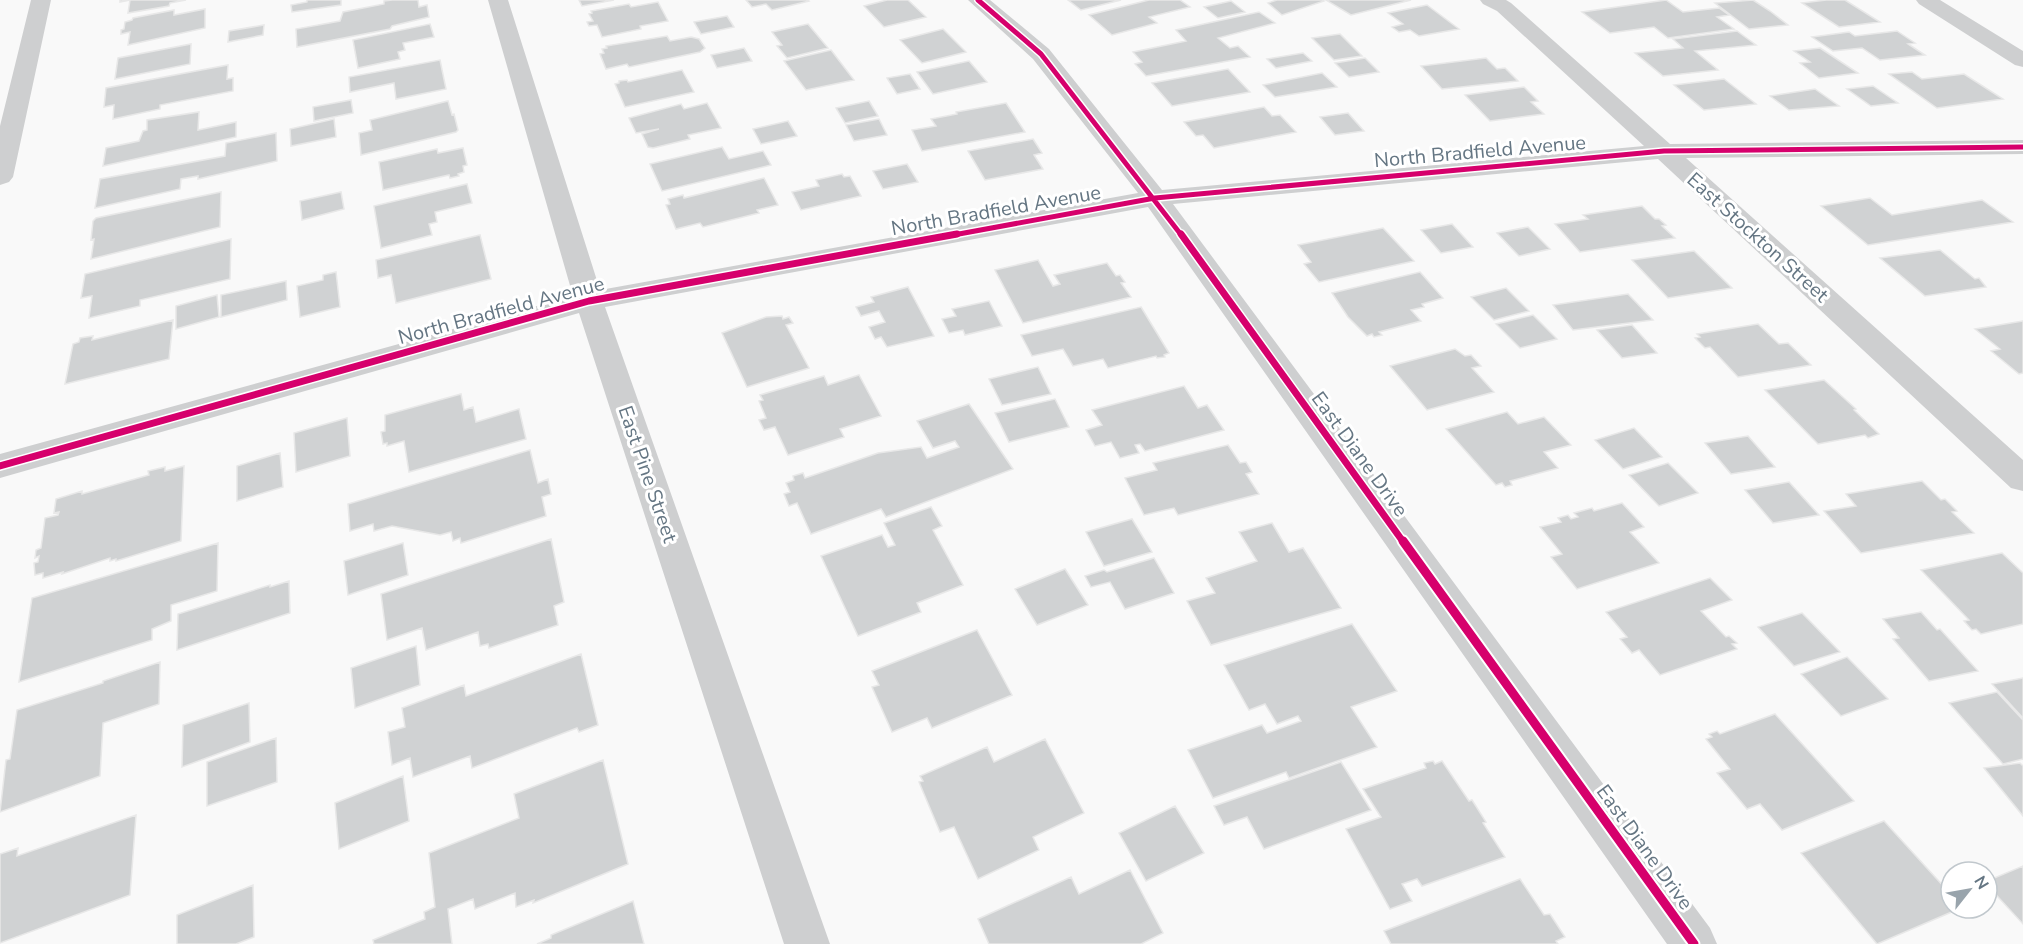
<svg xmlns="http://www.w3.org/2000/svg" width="2023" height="944" font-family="'Nunito Sans',sans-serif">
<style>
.building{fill:#d0d2d3;stroke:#e8e8e8;stroke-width:1.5}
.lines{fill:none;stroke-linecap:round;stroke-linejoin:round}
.minor{fill:#cecfd0;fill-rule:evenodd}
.cycleway-far2-casing{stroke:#fff;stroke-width:8}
.cycleway-far1-casing{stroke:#fff;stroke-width:10}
.cycleway-casing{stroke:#fff;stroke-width:13}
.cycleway-far2{stroke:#d6006c;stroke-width:5}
.cycleway-far1{stroke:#d6006c;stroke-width:7}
.cycleway{stroke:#d6006c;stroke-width:9}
.labels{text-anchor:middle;stroke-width:6;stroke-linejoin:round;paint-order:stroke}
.street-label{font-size:20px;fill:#657683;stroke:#fff}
</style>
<rect width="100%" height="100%" fill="#f9f9f9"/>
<path class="building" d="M120,0H186L170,3L169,6L128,13L130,0L120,2Z
M307,0H341V5L292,12L291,5L307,2Z
M392,0H418L419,7L427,5L429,17L392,26L390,29L297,47L296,29L340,21L343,12L384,4V1Z
M579,0H614L582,6Z
M746,0H808L809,1L772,10L766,4L752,7Z
M887,0H908L926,17L884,27L864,6Z
M1068,0H1121L1081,10Z
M1149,0H1180L1190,7L1149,17L1157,23L1112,35L1089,15Z
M1277,0H1323L1324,1L1282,15L1268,3Z
M1326,0H1411L1351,15Z
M1666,0L1683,12L1719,8L1729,15L1717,17L1734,29L1668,38L1654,27L1610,33L1582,12Z
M1753,0L1770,11L1788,25L1749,29L1715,3Z
M1826,0H1845L1880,22L1839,27L1802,3Z
M1231,1L1245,12L1218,18L1204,7Z
M658,2L668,21L640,26L641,29L602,37L597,25L589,26L587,22L593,21L589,14L592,13L591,11L629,4L631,7Z
M1427,5L1459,29L1419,36L1410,30L1399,32L1392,27L1403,24L1388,13Z
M205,9V28L128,45L130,32L121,34V30L124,29L125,22L132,20L133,18L174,10V15Z
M1259,12L1275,23L1218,38L1230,48L1238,46L1250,57L1146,76L1135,64L1142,62L1133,52L1186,41L1176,30Z
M727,16L734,27L701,34L694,22Z
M430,24L434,37L403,43L405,50L398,52L400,59L358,68L353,40Z
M808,24L828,48L787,58L777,46L782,45L772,32Z
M264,25L263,35L228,42L229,31Z
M943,29L966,52L922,63L900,40Z
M1737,31L1756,45L1695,51L1718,70L1663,76L1635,53L1683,48L1673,39Z
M1897,31L1915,43L1908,44L1925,55L1880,60L1862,48L1833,51L1812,37L1849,32L1855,36Z
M1340,34L1362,56L1334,60L1312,38Z
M667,36L670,41L691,37L699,39L705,48L700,52L629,67L627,64L606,69L600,54L604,53L602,49L607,48L606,46Z
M191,44L190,64L115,79L118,58Z
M744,48L752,61L717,68L711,55Z
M1820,48L1858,73L1819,78L1800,63L1810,62L1794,51Z
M831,50L854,80L806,90L784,61Z
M1303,53L1312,61L1276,68L1267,59Z
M1365,58L1379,72L1349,77L1335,63Z
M1486,58L1497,69L1505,68L1518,81L1442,89L1421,66Z
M440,60L446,89L396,99L394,83L350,92L349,77Z
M969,61L987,82L933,94L917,72Z
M228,65L227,79L233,78V91L160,105V109L113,119L114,105L104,107L106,88Z
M1228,69L1250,92L1172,106L1152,83Z
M682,70L694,92L625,107L615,84L619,83V81L627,80L628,82Z
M1912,72L1922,79L1964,74L2003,99L1937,108L1889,74Z
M1322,73L1337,87L1275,97L1263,85Z
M910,74L920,89L897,94L887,78Z
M1724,79L1756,104L1704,110L1674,85Z
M1873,86L1898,103L1871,106L1847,89Z
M1524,87L1538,101L1531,102L1544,114L1490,121L1465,95Z
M1815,89L1839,106L1789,110L1770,96Z
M351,100L353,113L314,121L313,107Z
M448,101L452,115L454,114L458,130L456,132L361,155L359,133L372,130L370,120Z
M869,101L878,116L845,123L836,108Z
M707,103L721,128L688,135L690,139L653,148L648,147L642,134L659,129L636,133L629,118L681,104L684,109Z
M1006,103L1025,132L922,151L912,130L936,126L931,119L957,114L956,112Z
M1264,107L1272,116L1280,115L1296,132L1214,148L1203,135L1196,136L1184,122Z
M199,112L198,130L236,122V137L103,166L106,148L139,141L143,131L147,130V120Z
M1348,113L1364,131L1335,135L1320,117Z
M334,119L336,137L291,146L290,129Z
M879,119L887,135L854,141L846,125Z
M788,121L797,136L761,144L753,129Z
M276,133L277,161L198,179V176L181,179L180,189L95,208L100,179L225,156L226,143Z
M1033,139L1042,153L1034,155L1043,169L985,180L968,151Z
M722,147L729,159L763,151L771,165L662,191L650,164Z
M463,148L467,165L463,166L464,172L458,174L459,176L450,178L449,175L383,190L379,162L437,149L438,153Z
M907,164L918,182L883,189L873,171Z
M842,174L844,177L850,176L861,196L801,210L792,192L819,186L816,180Z
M764,178L778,205L757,210L759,213L703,227L700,223L676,229L666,205L670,204L668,199L683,195L684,198Z
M467,184L472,203L435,212L437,222L429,224L432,235L381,248L374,206Z
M221,192L220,227L91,259L94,239L91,240L93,221L96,218Z
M341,192L344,209L302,220L300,201Z
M1870,198L1892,215L1982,200L2013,222L1868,245L1821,206Z
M1642,206L1655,219H1659L1666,225L1662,226L1675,238L1580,252L1555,224L1588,219L1583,215Z
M1452,224L1473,247L1441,253L1421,230Z
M1528,227L1550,249L1519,256L1497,233Z
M1383,228L1414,261L1319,282L1304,264L1311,262L1298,245Z
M480,235L491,279L396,303L391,275L378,278L376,260Z
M231,239L230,279L140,300V306L89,318L92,296L81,298L85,274Z
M1940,250L1975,279L1979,278L1986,287L1925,296L1880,258Z
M1694,251L1732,288L1668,298L1632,260Z
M1038,260L1053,286L1060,284L1054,275L1107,263L1116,276L1120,275L1125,282L1121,283L1131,297L1023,323L995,270Z
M336,272L340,307L300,317L297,286L323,280V275Z
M1420,272L1443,298L1422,304L1424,307L1411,310L1421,321L1379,332L1382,335L1374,337L1372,334L1367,336L1348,317L1332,293Z
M286,281L287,300L221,317V295Z
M908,287L934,336L887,347L881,337L875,339L869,327L885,322L879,311L861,316L856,307L874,302L871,297Z
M1506,288L1529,311L1494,320L1471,297Z
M1628,294L1653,320L1573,330L1553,305Z
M217,295L219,317L176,329V306Z
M989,301L1002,326L965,335L963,330L949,333L942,319L956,316L952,309Z
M1141,307L1169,353L1164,355L1165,357L1157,358L1156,356L1108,368L1103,359L1073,366L1063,349L1032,356L1021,335Z
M1533,315L1557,339L1520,348L1496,324Z
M782,316L783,319L789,317L793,323L786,325L809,368L747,387L722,333L766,317Z
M173,320L169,359L65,384L73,344L79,342L80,338L93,336L92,340Z
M2023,321V373L2019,374L1991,351L2000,349L1975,329Z
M1758,324L1779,344L1788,343L1811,365L1738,377L1710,347L1705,348L1695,338L1700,337L1697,334Z
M1632,325L1657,353L1622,358L1597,330Z
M1455,349L1465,356L1471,355L1481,366L1472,368L1494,392L1427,410L1390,366Z
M1038,367L1051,394L1002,405L989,379Z
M859,375L881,416L840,429L844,437L788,455L775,427L764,430L759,420L766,418L759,401L763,400L760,395L824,376L828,385Z
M1824,380L1856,409L1854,410L1879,434L1868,438L1865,435L1818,444L1765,390Z
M1184,386L1198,408L1207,405L1224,430L1145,451L1140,444L1135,445L1139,453L1120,458L1111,442L1095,446L1086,430L1102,425L1092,410Z
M461,394L464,410L473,407L476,422L519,409L526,439L409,472L404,441L387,446V443L383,444L381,432L385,431V415Z
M1055,399L1069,427L1009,442L995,413Z
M969,404L1013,469L886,517L881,509L811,534L797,503L789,506L784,494L790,492L786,483L794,480L793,476L803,473L805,478L878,453L921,447L927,458L959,447L955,441L933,448L917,421Z
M1507,412L1518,424L1544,417L1571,445L1544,452L1558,468L1510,481L1512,485L1505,487L1502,483L1496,485L1446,429Z
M347,418L350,456L296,472L294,433Z
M1634,428L1662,457L1623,469L1595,440Z
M1748,436L1775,467L1731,474L1705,443Z
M1228,445L1240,463L1246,462L1252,472L1246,474L1259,494L1178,515L1174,508L1144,515L1125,478L1157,470L1153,463Z
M530,450L538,483L548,479L551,494L542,497L546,516L461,543L460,538L453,541L451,532L440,535L392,526L374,531L373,524L350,531L348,504Z
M280,453L283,487L237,501V466Z
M1668,463L1698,493L1659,506L1629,475Z
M184,466L181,541L116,561V559L110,561V558L62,574L63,572L43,578V573L35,575L34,563L38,562L39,556L35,558L36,550L41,548L45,518L58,515L59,512L54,513L56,499L82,491V494L149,475L148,471L165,467V471Z
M1922,481L1941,500L1945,499L1957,511L1952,512L1974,533L1861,553L1824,511L1856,506L1846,494Z
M1789,482L1819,515L1773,523L1745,490Z
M1622,503L1644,527L1630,532L1659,563L1577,589L1551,557L1562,554L1540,527L1561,522L1558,518L1568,515L1571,519L1578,517L1574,513L1592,508L1594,511Z
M931,507L942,526L933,530L963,585L917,603L921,612L858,636L821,556L882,535L888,547L895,545L884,523Z
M1132,519L1152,552L1104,566L1086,532Z
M1272,523L1289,552L1303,548L1341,608L1211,645L1187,601L1215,593L1206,578L1257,561L1239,532Z
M551,539L564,602L554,606L558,625L489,648L488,644L480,646L478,632L426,650L422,628L387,640L381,594Z
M218,543L217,591L171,605V621L152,629V640L19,682L32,598Z
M403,543L408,575L348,595L344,561Z
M2002,553L2023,573V624L1981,634L1976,629L1972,630L1964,621L1969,620L1921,570Z
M1154,558L1174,593L1125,609L1110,582L1091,587L1085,576L1104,570L1107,572Z
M1065,569L1088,605L1037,625L1015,589Z
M1710,578L1732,600L1701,611L1726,637L1729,636L1737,643L1732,644L1737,649L1660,675L1639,650L1632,653L1620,639L1627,637L1606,612Z
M289,581L290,613L177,650L178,614L270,585V587Z
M1921,612L1937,630L1940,629L1978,671L1929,681L1893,639L1899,638L1883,619Z
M1802,613L1840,652L1794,666L1758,627Z
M1352,624L1397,691L1351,707L1377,747L1289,778L1286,772L1213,798L1188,750L1262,725L1267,733L1301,721L1298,716L1277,724L1265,704L1249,710L1224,665Z
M977,630L1012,695L932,728L927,718L892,732L872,687L879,685L872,671Z
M416,646L420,685L355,708L351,668Z
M581,654L598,725L579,732L577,728L472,768L470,756L413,777L410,758L392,765L388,732L405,727L402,708L464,685L466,696Z
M1847,657L1888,699L1841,716L1801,674Z
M160,662L159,704L103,723L100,776L0,812L6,760L10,759L17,710L103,683V681Z
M2023,678V718L1992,684Z
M1997,692L2023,720V759L2003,764L1949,703Z
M249,703L250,742L182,767L183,725Z
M1775,714L1854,801L1782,830L1760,804L1747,809L1717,773L1730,769L1706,739L1712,737L1709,734L1717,731L1720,734Z
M276,738L277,782L207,806V762Z
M1045,739L1084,813L1033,837L1039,850L978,879L954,827L940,832L919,782L923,781L920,776L987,747L994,762Z
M603,760L628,864L533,903L534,900L516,907L515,893L475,909L473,899L448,909L452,944H374L373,940L425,919L424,912L435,907L429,853L519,818L514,794Z
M1433,761L1435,764L1442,761L1469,801L1472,800L1486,822L1483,823L1505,857L1422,886L1417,879L1402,884L1412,901L1390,909L1346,829L1381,817L1363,789L1426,768L1424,763Z
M1341,762L1371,810L1264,849L1247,817L1224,825L1214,806Z
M2020,763L2023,766V816L1984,768Z
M403,776L409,821L339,849L335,803Z
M1175,806L1204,853L1146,881L1119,833Z
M136,815L130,895L0,943V854L18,848L17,856Z
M1884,821L1947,890L1951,888V908H1961L1877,944L1801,853Z
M2023,866V924L1987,885V881Z
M1130,870L1163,933L1141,944H989L978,919L1071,877L1079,894Z
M1520,879L1544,915L1550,914L1565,937L1556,941L1558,944H1391L1384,931Z
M253,885L254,937L236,944H177V915Z
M633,901L644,944H537L551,938V935Z"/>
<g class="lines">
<path class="minor" d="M31,0H51L13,177L9,182L0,185V126Z
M488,0H508L600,290L1138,193L1033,59L968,0H990L1049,49L1162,190L1644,146L1497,11L1483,4L1480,0H1506L1511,3L1670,144L2023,140V154L1686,158L2023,460V491L2011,488L1658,159L1173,204L1710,928L1717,944H1667L1148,207L605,307L830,944H784L579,313L0,478V454L573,296Z
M1916,0H1940L2023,51V67L2015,65L1919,4Z"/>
<g class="cycleway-far2-casing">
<path id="cycleway-far2" d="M978,0L1041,54L1182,236
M948,236L1155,198L1664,151L2023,147"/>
</g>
<g class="cycleway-far1-casing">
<path id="cycleway-far1" d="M1181,234L1404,543
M0,466L589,301L957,234"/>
</g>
<g class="cycleway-casing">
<path id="cycleway" d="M1403,541L1694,944"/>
</g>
<use href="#cycleway-far2" class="cycleway-far2"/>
<use href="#cycleway-far1" class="cycleway-far1"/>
<use href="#cycleway" class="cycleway"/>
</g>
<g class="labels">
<g class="street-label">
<text transform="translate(1480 151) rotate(-5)" y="7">North Bradfield Avenue</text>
<text transform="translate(996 210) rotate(-10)" y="7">North Bradfield Avenue</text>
<text transform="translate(1758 237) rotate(42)" y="7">East Stockton Street</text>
<text transform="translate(501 310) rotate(-15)" y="7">North Bradfield Avenue</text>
<text transform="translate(1360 454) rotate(54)" y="7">East Diane Drive</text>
<text transform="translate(648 474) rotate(71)" y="7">East Pine Street</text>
<text transform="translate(1645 847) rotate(54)" y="7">East Diane Drive</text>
</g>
</g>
<g transform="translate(1969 890) rotate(59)"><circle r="28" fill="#ffffff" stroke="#c1c8cd" stroke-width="1.5"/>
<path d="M0-4.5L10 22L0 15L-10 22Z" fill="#99a4ac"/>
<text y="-9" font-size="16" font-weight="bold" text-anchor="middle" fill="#657683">N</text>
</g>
</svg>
